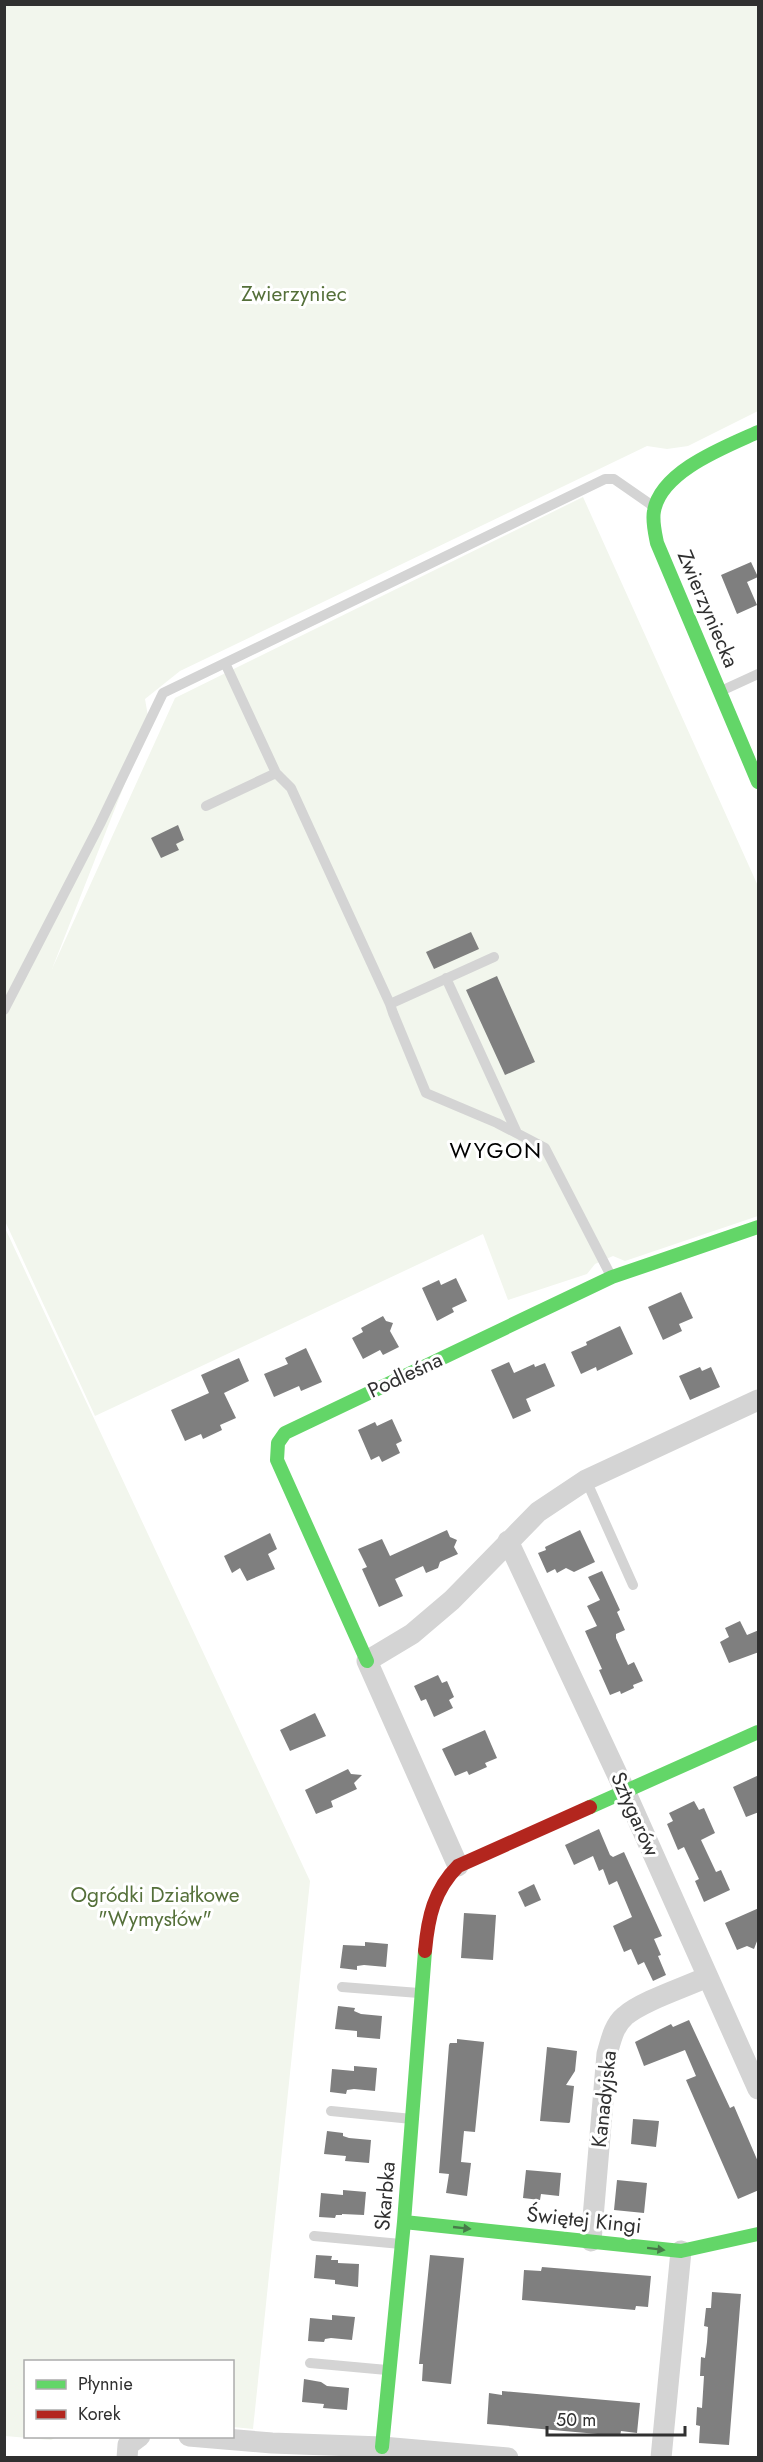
<svg xmlns="http://www.w3.org/2000/svg" width="763" height="2462" font-family="Jost,sans-serif">
<style>
.green{fill:#f2f6ed}
.building{fill:#7f7f7f}
.lines{fill:none;stroke-linecap:round;stroke-linejoin:round}
.lane{stroke:#d4d4d4;stroke-width:10}
.street{stroke:#d4d4d4;stroke-width:21}
.fast{stroke:#63d668;stroke-width:14}
.jam{stroke:#b3261e;stroke-width:14}
.oneway{fill:#477b49}
.labels{text-anchor:middle;stroke-width:6;stroke-linejoin:round;paint-order:stroke}
.park-label{font-size:21px;fill:#55703a;stroke:#fff}
.street-label{font-size:21px;fill:#303030;stroke:#fff}
.neighbourhood-label{font-size:22px;letter-spacing:1.5px;fill:#000;stroke:#fff}
</style>
<rect width="100%" height="100%" fill="#fff"/>
<path class="green" d="M4,5H758V411L688,446L667,449L647,446L180,671L145,699L149,722L52,969L175,698L583,497L758,886V1216L625,1261L613,1256L595,1264L587,1274L508,1300L483,1234L95,1416L5,1221Z
M5,1228L310,1881L253,2429L233,2427L232,2362H26V2436L57,2437L51,2440L5,2436Z"/>
<path class="building" d="M751,562L758,577L747,582L757,605L737,614L721,575Z
M178,825L184,840L176,844L179,850L161,858L151,838Z
M471,932L479,949L434,969L426,952Z
M497,976L535,1062L505,1075L466,990Z
M456,1278L467,1301L452,1308L454,1312L437,1321L422,1288L439,1280L441,1285Z
M681,1292L693,1318L679,1324L682,1331L663,1340L648,1307Z
M383,1316L386,1321L393,1323L390,1331L399,1347L383,1355L380,1350L363,1359L352,1338L363,1332L361,1328Z
M620,1326L633,1354L597,1371L596,1367L581,1374L571,1352L587,1345L586,1342Z
M306,1348L322,1382L301,1391L299,1386L274,1397L264,1374L288,1364L285,1358Z
M239,1358L249,1381L224,1393L236,1418L220,1425L222,1430L203,1439L201,1434L185,1441L171,1410L209,1393L201,1375Z
M509,1362L514,1373L534,1364L535,1367L545,1363L555,1386L526,1399L531,1411L513,1419L491,1370Z
M700,1367L702,1371L711,1367L720,1387L690,1400L679,1376Z
M392,1419L402,1441L396,1444L400,1453L382,1462L379,1456L371,1460L358,1430L375,1422L377,1426Z
M447,1530L450,1537L457,1540L454,1547L458,1554L440,1562L438,1568L426,1573L423,1566L395,1579L403,1596L379,1607L362,1569L367,1567L358,1549L382,1539L390,1556Z
M580,1530L595,1562L574,1572L566,1568L557,1573L555,1569L547,1573L538,1553L546,1550L545,1547Z
M270,1533L277,1549L268,1554L275,1569L247,1581L240,1568L232,1573L224,1556Z
M602,1571L620,1610L617,1612L625,1630L616,1634V1638L628,1665L634,1662L643,1681L633,1685L634,1688L621,1694L620,1691L610,1695L599,1670L602,1669L585,1631L597,1626L587,1606L600,1600L588,1577Z
M740,1621L747,1635L759,1630V1652L729,1663L720,1642L729,1637L725,1628Z
M438,1675L442,1683L447,1681L454,1697L449,1700L453,1708L434,1717L426,1699L421,1701L414,1686Z
M315,1713L326,1736L290,1751L280,1730Z
M485,1730L497,1758L485,1763L487,1767L469,1775L467,1771L455,1776L442,1749Z
M348,1769L351,1774L362,1775L354,1783L357,1789L331,1801L333,1807L316,1814L305,1790Z
M759,1775V1812L746,1817L733,1787Z
M694,1801L699,1810L704,1808L715,1833L701,1840L716,1872L721,1870L730,1890L704,1902L695,1881L699,1879L684,1847L678,1850L667,1824L673,1821L669,1813Z
M599,1829L610,1855L613,1857L624,1852L662,1936L654,1939L661,1955L658,1956L666,1975L653,1981L644,1962L638,1965L631,1949L624,1952L613,1926L632,1917L617,1881L609,1885L603,1869L599,1871L593,1856L574,1865L565,1845Z
M534,1884L541,1900L525,1907L518,1892Z
M759,1908V1936L754,1949L747,1946L737,1950L725,1923Z
M464,1913L496,1915L493,1960L461,1958Z
M365,1942L388,1944L386,1967L364,1965L357,1966V1970L340,1968L343,1945L365,1946Z
M338,2006L355,2008L354,2011L361,2014L382,2016L380,2039L357,2037V2031L335,2029Z
M689,2020L730,2108L734,2106L759,2164V2190L738,2199L686,2080L696,2076L685,2050L644,2066L635,2042L671,2024L673,2027Z
M457,2039L484,2042L475,2132L464,2131L461,2162L471,2163L467,2196L446,2193L449,2174L439,2173L449,2045L450,2043H457Z
M547,2047L577,2051L575,2071L566,2085L574,2086L570,2122L569,2123L540,2121Z
M354,2066L377,2068L375,2091L354,2089L347,2090L346,2094L330,2092L332,2069L354,2071Z
M633,2119L659,2121L656,2147L631,2144Z
M327,2131L343,2133V2136L349,2138L371,2140L369,2163L345,2161L346,2156L324,2154Z
M526,2170L561,2173L559,2196L541,2194L540,2200L523,2198Z
M617,2180L647,2183L644,2213L614,2210Z
M343,2190L366,2192L364,2215L342,2214V2215H336L335,2218L319,2217L321,2193L343,2195Z
M316,2255L332,2256L331,2260H338V2263L359,2264L358,2287L335,2284V2280L314,2278Z
M430,2255L464,2258L451,2384L422,2381L423,2364H419Z
M542,2267L651,2276L648,2307L636,2306L635,2310L522,2300L524,2270L541,2271Z
M712,2292L741,2294L729,2445L699,2443L700,2426L696,2425L697,2407L702,2408L704,2376H700L701,2357L705,2358L707,2342L708,2327L704,2326L706,2308H711Z
M332,2315L355,2317L352,2340L331,2338L325,2339L324,2342L308,2341L310,2318L332,2320Z
M304,2379L321,2382L327,2386L349,2388L347,2410L323,2408L324,2404L302,2402Z
M502,2391L640,2403L637,2433L621,2431L620,2436L487,2424L489,2393L502,2395Z"/>
<g class="lines">
<path class="lane" d="M225,663L276,773
M721,691L758,674
M206,806L276,773L291,788L390,1004
M494,957L390,1004L393,1013L426,1093L497,1123L545,1148L610,1274
M446,978L517,1133
M4,1010L100,824L163,693L605,479H614L653,506
M586,1480L633,1585
M342,1987L419,1993
M331,2111L412,2119
M314,2236L401,2244
M310,2363L387,2370"/>
<path class="street" d="M508,1541L625,1791L758,2089
M458,1866L367,1661L412,1634L452,1600L538,1512L586,1480L758,1400
M591,2241L607,2054C611,2040 614,2025 625,2016C642,2001 686,1987 707,1977
M189,2436L272,2443L382,2447L508,2458
M127,2458L128,2445L140,2436
M661,2458L681,2251"/>
<path class="fast" d="M758,432C725,447 661,471 654,511C652,521 655,533 657,543L758,782
M367,1661L277,1460L278,1443L285,1433L612,1277L758,1227
M590,1807L758,1732
M404,2222L681,2251L758,2234
M382,2447L404,2222L425,1951"/>
<path class="jam" d="M425,1951C428,1917 434,1890 458,1866L590,1807"/>
</g>
<defs><path id="oneway-solid" d="M-6-.8H1V-3.2L6.5 0L1 3.2V.8H-6Z" transform="scale(1.5)"/></defs>
<g class="oneway">
<use href="#oneway-solid" transform="translate(462 2228) rotate(6)"/>
<use href="#oneway-solid" transform="translate(656 2249) rotate(7)"/>
</g>
<g class="labels">
<g class="park-label">
<text x="294" y="301">Zwierzyniec</text>
<text x="155" y="1902">Ogródki Działkowe<tspan x="155" dy="24">"Wymysłów"</tspan></text>
</g>
<g class="street-label">
<text transform="translate(708 609) rotate(67)" y="7">Zwierzyniecka</text>
<text transform="translate(405 1375) rotate(-25)" y="7">Podleśna</text>
<text transform="translate(635 1814) rotate(66)" y="7">Sztygarów</text>
<text transform="translate(604 2099) rotate(-84)" y="7">Kanadyjska</text>
<text transform="translate(385 2196) rotate(-85)" y="7">Skarbka</text>
<text transform="translate(584 2220) rotate(6)" y="7">Świętej Kingi</text>
</g>
<g class="neighbourhood-label">
<text x="496" y="1158">WYGON</text>
</g>
</g>
<rect width="763" height="2462" fill="none" stroke="#303030" stroke-width="12"/>
<rect x="24" y="2360" width="210" height="78" fill="#ffffff" stroke="#acacac" stroke-width="1.5"/>
<rect x="36" y="2380" width="30" height="9" fill="#63d668" stroke="#acacac" stroke-width="1.5"/>
<text x="78" y="2390" font-size="18" fill="#303030">Płynnie</text>
<rect x="36" y="2410" width="30" height="9" fill="#b3261e" stroke="#acacac" stroke-width="1.5"/>
<text x="78" y="2420" font-size="18" fill="#303030">Korek</text>
<path d="M547 2426v9h138v-9" fill="none" stroke="#303030" stroke-width="3"/>
<text x="556" y="2426" font-size="18" fill="#303030" stroke="#ffffff" stroke-width="4.5" paint-order="stroke">50 m</text>
</svg>
